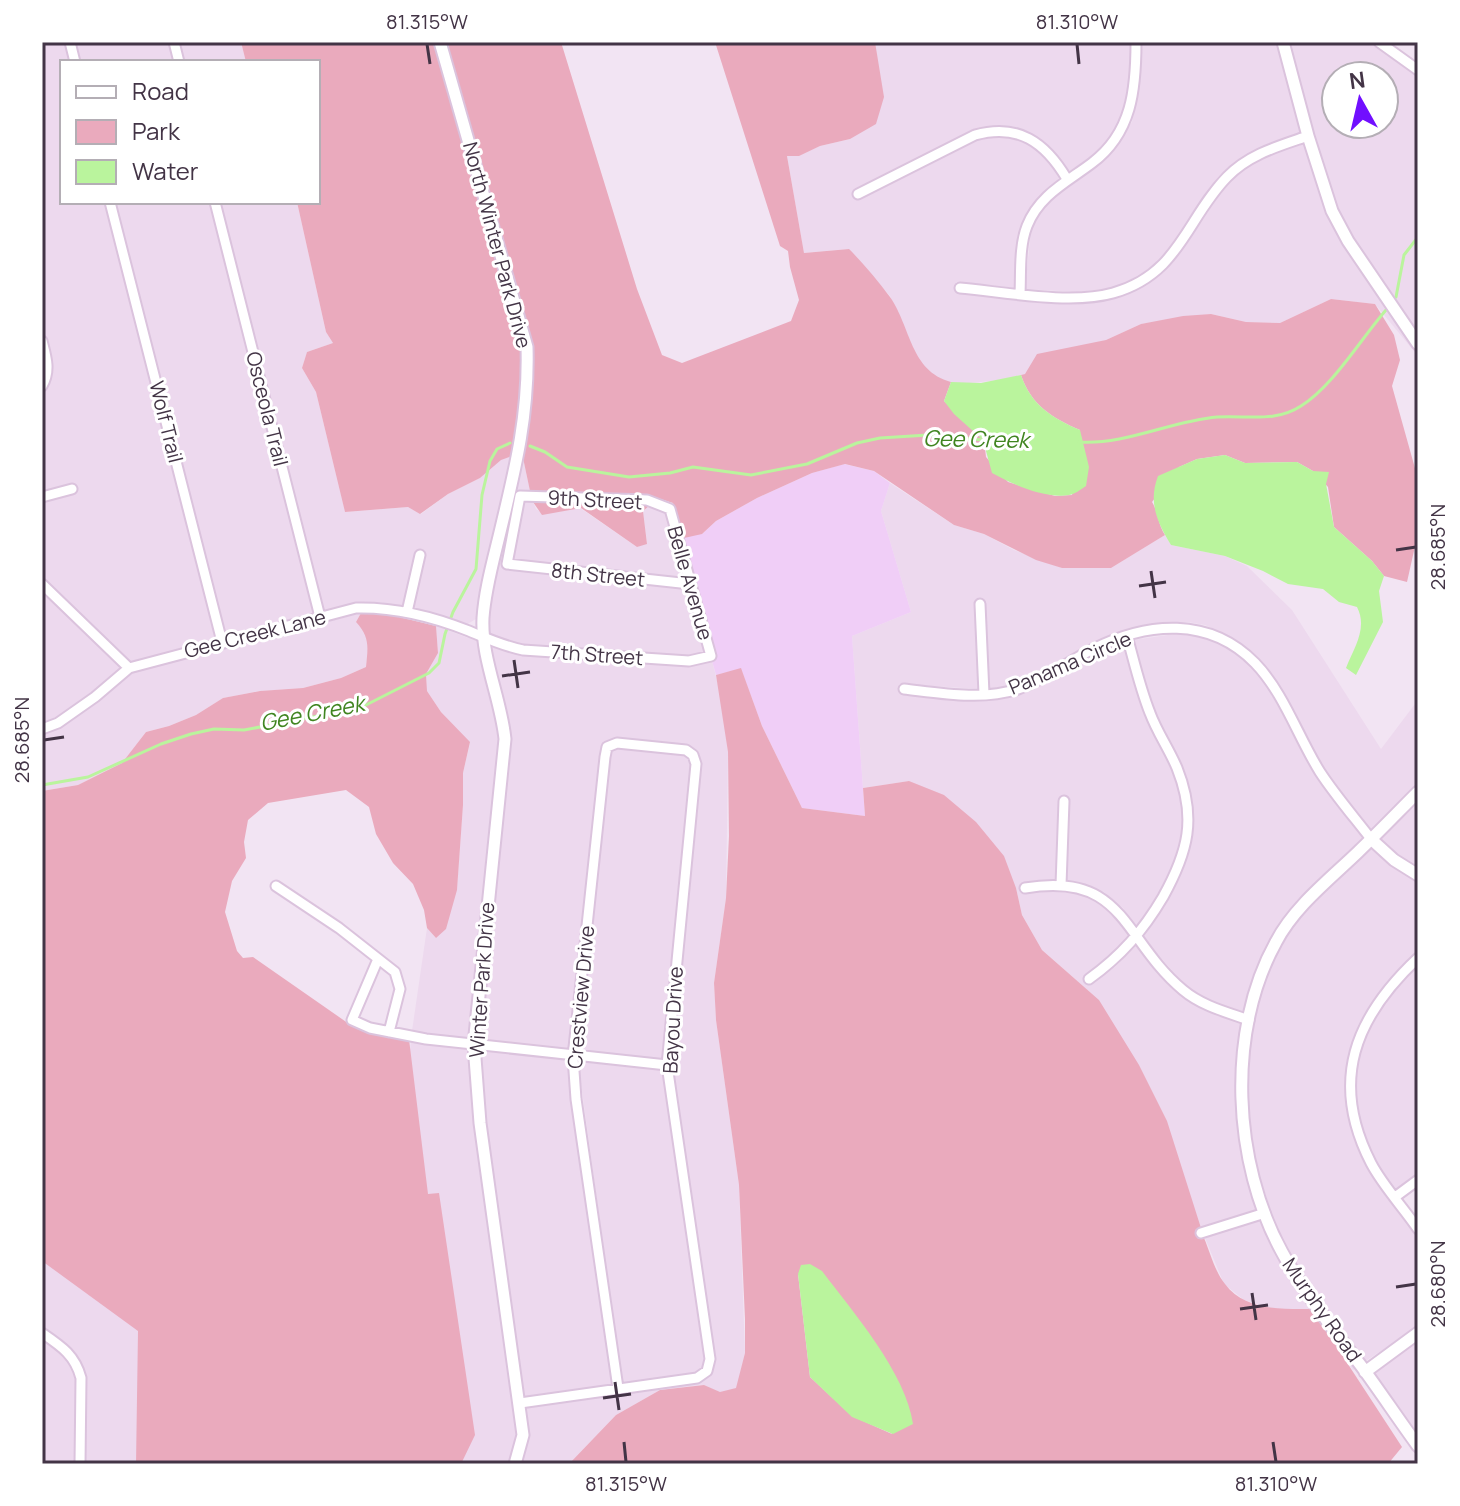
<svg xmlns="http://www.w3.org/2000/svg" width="1460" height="1506" font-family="Manrope,sans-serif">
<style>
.residential{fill:#edd9ee;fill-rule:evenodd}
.commercial{fill:#f0cef7}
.green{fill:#eaaabd;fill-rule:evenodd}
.water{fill:#baf49d}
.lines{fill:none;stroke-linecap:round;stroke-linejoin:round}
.stream{stroke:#baf49d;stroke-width:3}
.minor-casing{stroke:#dbc3dd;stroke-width:13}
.tertiary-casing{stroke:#dbc3dd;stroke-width:15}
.minor{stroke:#fff;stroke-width:9}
.tertiary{stroke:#fff;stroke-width:11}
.ticks{fill:none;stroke:#433446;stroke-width:3}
.labels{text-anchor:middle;stroke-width:6;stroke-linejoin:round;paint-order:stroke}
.street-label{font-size:20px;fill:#433446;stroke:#fff}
.water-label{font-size:22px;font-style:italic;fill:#418521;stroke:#fff}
.neatline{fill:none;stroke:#433446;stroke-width:3}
.ticks-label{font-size:20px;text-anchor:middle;fill:#433446}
</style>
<rect width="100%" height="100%" fill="#f2e4f3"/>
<path class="residential" d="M42,42H65L70,62H62V202H106L216,638L130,663L42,578V503L77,492L75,483L42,492V394L51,380L52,364L42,322Z
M74,42H170L175,62H79Z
M179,42H241L246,62H184Z
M875,42H1131L1132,75L1124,116L1102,148L1069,172L1051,149L1025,130L1008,125L990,126L973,130L853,191L857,200L977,140L991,136L1008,135L1021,140L1045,156L1061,177L1037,200L1023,224L1016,288L956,282L955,292L1076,303L1115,298L1130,291L1161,273L1186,244L1228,182L1241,170L1270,154L1306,143L1344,243L1418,353V356L1375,304L1331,299L1280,323L1246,322L1211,314L1141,324L1106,340L1074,349L1025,374L1001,380L959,384L935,378L917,358L890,296L848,249L804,253L787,156H798L820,146L850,139L877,65Z
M1140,42H1278L1303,133L1267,144L1235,162L1221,175L1179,238L1155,265L1127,282L1112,288L1076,292L1025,289L1031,229L1043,207L1070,183L1108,156L1132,122L1141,77Z
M1288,42H1366L1374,45L1418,76V336L1352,238L1337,209L1313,135ZM1336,76H1384V124H1336Z
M115,202H210L314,613L225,636Z
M220,202H297L326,332L333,343L307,352L302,368L316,392L345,512L408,507L421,514L448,494L480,478L501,459L512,456L479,617L466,625L412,608L426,553L418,549L403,606L378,602L356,603L323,611Z
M522,453L530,491L515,492L502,568L687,589L705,653L688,656L524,645L488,635L492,588Z
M890,483L954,525L984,534L1014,550L1062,568H1111L1165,535L1171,545L1225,556L1247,566L1292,610L1381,749L1418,700V785L1372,832L1323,768L1271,674L1245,647L1229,636L1205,625L1188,622L1130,630L1092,644L1043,673L1014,685L989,689L984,600L975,599L980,689L899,684V693L936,697L981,700L1016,696L1047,682L1095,653L1125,642L1146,715L1172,769L1180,792L1184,831L1180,851L1168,877L1137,929L1123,908L1104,892L1066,881L1069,797L1060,796L1057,880L1021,884L1022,893L1061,890L1083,894L1099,900L1116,915L1131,937L1110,958L1084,977L1088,985L1115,967L1137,945L1181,995L1210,1012L1244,1024L1237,1075L1236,1103L1259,1209L1201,1228L1182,1173L1099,1000L1042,950L1022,915L1016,888L909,781L863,788L852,636L911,612L881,511Z
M523,501L533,502L536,509L544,514L580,508L637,547L647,543L643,511L649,506L666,513L684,578L512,559Z
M42,591L122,668L93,693L56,718L42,724Z
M361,613L356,622L366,632L368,649L366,667L341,678L303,688L260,691L223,698L196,715L169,726L146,732L122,763L78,785L42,791V734L61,727L98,702L132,673Z
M436,626L479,642L496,707L500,738L470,1039L412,1031L427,928L436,938L457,889L463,805V773L470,743L441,712L427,691L426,674L438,653Z
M1189,632L1203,635L1225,645L1252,667L1264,681L1316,774L1365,838L1289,915L1246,1014L1213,1003L1186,986L1143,938L1176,883L1188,855L1193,833V815L1180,765L1154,711L1133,640Z
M490,647L523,655L688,666L712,661L721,696L728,752L726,898L714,983L716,1020L739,1185L745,1353L737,1388L720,1393L704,1385L660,1390L616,1415L569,1464H521L527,1434L525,1408L697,1383L710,1377L713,1372L672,1065L700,765L699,753L696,749L686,745L617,738L602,744L569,1051L479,1040L508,723Z
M617,748L685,755L689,758L691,765L663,1060L578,1052L609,758L611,751Z
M1418,799V870L1379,839Z
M1372,846L1392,864L1418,881V951L1382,989L1358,1025L1349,1052L1345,1098L1351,1125L1368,1168L1418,1236V1327L1364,1362L1308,1286L1279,1236L1257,1168L1245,1103L1249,1049L1254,1021L1265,978L1280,943L1327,888Z
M1418,965V1174L1395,1190L1376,1163L1359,1122L1354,1098L1355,1070L1367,1029L1388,997Z
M411,1041L470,1049L475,1123L518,1435L510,1464H440L409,1057Z
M479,1050L569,1061L613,1384L523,1397L484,1122Z
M578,1062L663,1070L705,1358L703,1367L695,1373L622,1383Z
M1263,1219L1356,1368L1353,1370L1312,1309H1273L1244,1300L1224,1284L1205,1238Z
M42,1241L138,1322L142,1353L136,1464H84L85,1376L76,1353L42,1328Z
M42,1339L69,1360L74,1368L76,1378L75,1464H42Z
M1418,1339V1439L1372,1373Z"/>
<path class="commercial" d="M844,464L874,471L890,483L881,511L911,612L852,636L865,816L802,808L762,726L741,669L716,675L712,661L716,659L680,527L702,534L716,521L757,498L812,473Z"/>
<path class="green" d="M241,42H435L522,348L524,388L512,456L501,460L480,478L448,494L420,514L408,507L345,512L316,392L302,368L307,352L333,343L326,332L297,202H318V62H246Z
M445,42H561L637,289L662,355L682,363L791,321L799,300L790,267L788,251L780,246L715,42H875L884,97L876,124L850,139L820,146L799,156H787L804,253L849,249C862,262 879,282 890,297C911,327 910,371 951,382L944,401L984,440L986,457L1008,482L1055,496L1072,495L1080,430C1052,418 1031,405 1021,375L1025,374L1037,354L1106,340L1141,324L1183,316L1211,314L1246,322L1280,323L1331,299L1375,304L1394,335L1400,360L1392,386L1418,479V533L1407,582L1384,576L1372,561L1334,527L1328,487L1313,471L1297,462L1245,463L1225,455L1197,459L1179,467L1152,502C1159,514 1157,522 1165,535L1111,568H1062L1036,560L984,534L954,525L874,471L845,464L812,473L757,498L716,521L702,534L684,538L673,503L648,495L530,491L522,453L533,389L531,346Z
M533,502L646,505L649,506L643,511L647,544L637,547L581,508L542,515Z
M378,612L436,626L438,653L426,674L427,691L441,712L470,742L463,773V805L457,890L446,929L436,938L427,928L424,910L413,884L393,863L376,834L369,807L346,790L268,803L248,820L244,842L246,858L232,881L225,912L237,951L243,958L253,957L352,1026L408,1031L428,1194L439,1193L475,1435L461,1464H136L138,1331L42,1261V791L78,785L122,763L146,732L169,726L196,715L223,698L260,691L303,688L341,678L366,667C368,647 370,637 356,622L361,613Z
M741,668L762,726L802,808L865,816L863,788L909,781L944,795L976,822L1004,856L1016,888L1022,915L1042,950L1099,1000L1139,1065L1167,1121L1201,1228L1195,1230L1198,1239L1204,1238C1210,1252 1215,1272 1225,1284C1245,1311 1282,1309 1312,1309L1402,1447L1388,1464H569L616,1415L660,1390L704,1385L720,1392L736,1388L745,1353V1319L739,1185L716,1020L714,983L726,898L729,836L728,752L716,675ZM798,1274L892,1434L852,1416L810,1377Z"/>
<path class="water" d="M1021,375C1031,405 1052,418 1080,430L1089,467L1086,486C1080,490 1075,494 1069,495C1045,499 1012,484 992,473L983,440L954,414L944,401L951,382L981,383Z
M1225,455L1245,463L1297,462L1313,471L1329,472L1326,484L1334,527L1372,561L1384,576L1379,591L1383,622L1356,675L1346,668C1354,648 1368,628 1357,607L1339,602L1323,589L1288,584L1263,571L1225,556L1171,545C1157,522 1148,502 1158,476L1197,459Z
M810,1264L822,1271C853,1312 906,1373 913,1424L893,1434L852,1417L810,1377L798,1274L801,1265Z"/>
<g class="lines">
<path class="stream" d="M1396,297L1404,255L1418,237
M1079,442C1126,445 1171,421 1217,417C1247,415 1275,423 1301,406C1333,386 1360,340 1386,310
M530,446L545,452L567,467L629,477L670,473L693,467L751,475L807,464L857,443L880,438L928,435L983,440
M42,785L88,777L161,744L191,734L214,729L244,730L360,708L429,673L439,663L445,634L453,612L476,569L482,495L490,461L497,449L510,443"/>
<g class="minor-casing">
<path id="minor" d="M70,42L75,62
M174,42L179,62
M1379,42L1418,70
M858,194L975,135C1018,123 1045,142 1067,179
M110,202L222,642
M215,202L320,617
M960,288C1004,292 1071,305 1113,293C1180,274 1186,219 1227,177C1249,154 1279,146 1308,136
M1020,294C1021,273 1019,246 1027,226C1039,195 1067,182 1092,163C1132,133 1136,89 1136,42
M42,341C46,356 51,371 42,386
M42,497L72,489
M42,584L129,668
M980,604L984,694
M407,612L420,555
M904,689C939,693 983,701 1018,689C1045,680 1067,662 1093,649C1147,622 1209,616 1255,663C1284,693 1298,737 1320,772C1335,795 1354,817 1371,839
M42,729L58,723L95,697L129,668L356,608C395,607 434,617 469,631C488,639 503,646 523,650L689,661L711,656L670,509L647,500L520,496L507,564L690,584
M1061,885L1064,801
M276,886L339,928L395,972L400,989L389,1032
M1025,888C1125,871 1122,939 1183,990C1202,1006 1226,1012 1249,1020
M1418,958C1355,1017 1329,1081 1371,1163C1383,1186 1403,1207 1418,1229
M378,959L352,1020L370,1028L426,1039L667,1065
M1089,979C1121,956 1143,931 1163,897C1188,852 1197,818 1177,768C1169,749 1157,732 1150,713C1140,688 1134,661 1127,636
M1395,1197L1418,1180
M1201,1233L1265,1213
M42,1333C61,1346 75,1355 81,1378L80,1464
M520,1403L697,1378L707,1371L710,1359L667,1065L696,764L693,755L686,750L617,743L607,747L605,757L573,1057L576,1099L618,1388"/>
</g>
<g class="tertiary-casing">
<path id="tertiary" d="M440,42L527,347C529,412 516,466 501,528C494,558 485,588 483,618C481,658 501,699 505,739L474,1045L480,1123L523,1435L515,1464
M1283,42L1308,136L1332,211L1348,241L1418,344
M1418,792C1398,812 1378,833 1358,852C1330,879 1294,907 1276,942C1226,1032 1233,1163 1282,1252C1304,1293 1334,1330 1362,1367C1381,1393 1399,1420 1418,1446
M1371,839L1394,860L1418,875
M1365,1372L1418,1333"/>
</g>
<use href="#minor" class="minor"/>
<use href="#tertiary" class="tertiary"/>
</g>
<path class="ticks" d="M427,44L430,64M1077,44L1079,64M1396,550L1416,547M1151,571L1155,598M1139,586L1166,582M514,660L518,688M502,676L530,672M44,740L64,737M1396,1287L1416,1284M1252,1293L1256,1320M1240,1309L1268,1305M615,1382L619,1410M603,1398L631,1394M624,1442L626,1462M1273,1442L1276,1462"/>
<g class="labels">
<g class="street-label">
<text transform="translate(497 245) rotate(75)" y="7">North Winter Park Drive</text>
<text transform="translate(267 409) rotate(76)" y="7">Osceola Trail</text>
<text transform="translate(166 422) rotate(76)" y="7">Wolf Trail</text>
<text transform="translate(595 500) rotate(3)" y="7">9th Street</text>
<text transform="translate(598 575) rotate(6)" y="7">8th Street</text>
<text transform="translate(690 583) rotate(74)" y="7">Belle Avenue</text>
<text transform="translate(255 634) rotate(-14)" y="7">Gee Creek Lane</text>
<text transform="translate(597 655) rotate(4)" y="7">7th Street</text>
<text transform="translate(1070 663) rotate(-23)" y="7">Panama Circle</text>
<text transform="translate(482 980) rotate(-86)" y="7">Winter Park Drive</text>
<text transform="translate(581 997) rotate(-85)" y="7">Crestview Drive</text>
<text transform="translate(673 1020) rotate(-87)" y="7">Bayou Drive</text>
<text transform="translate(1322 1310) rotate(55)" y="7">Murphy Road</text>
</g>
<g class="water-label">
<text transform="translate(976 439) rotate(1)" y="8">Gee Creek</text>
<text transform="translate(312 713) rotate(-11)" y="8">Gee Creek</text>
</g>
</g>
<rect width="1460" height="1506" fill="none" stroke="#ffffff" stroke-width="88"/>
<rect x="60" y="60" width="260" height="144" fill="#ffffff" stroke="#b4aeb5" stroke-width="2"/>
<rect x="76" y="86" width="40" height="12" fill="#ffffff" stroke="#b4aeb5" stroke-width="2"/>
<text x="132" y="100" font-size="24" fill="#433446">Road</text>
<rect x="76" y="120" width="40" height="24" fill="#eaaabd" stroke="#b4aeb5" stroke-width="2"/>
<text x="132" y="140" font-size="24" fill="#433446">Park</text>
<rect x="76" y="160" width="40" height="24" fill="#baf49d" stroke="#b4aeb5" stroke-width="2"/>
<text x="132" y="180" font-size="24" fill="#433446">Water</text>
<g transform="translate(1360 100) rotate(352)"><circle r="38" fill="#ffffff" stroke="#b4aeb5" stroke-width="2"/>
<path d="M0-6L14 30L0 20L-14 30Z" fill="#710fff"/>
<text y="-12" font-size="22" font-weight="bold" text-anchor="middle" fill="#433446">N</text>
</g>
<rect x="44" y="44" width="1372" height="1418" class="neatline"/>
<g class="ticks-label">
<text x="427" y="29">81.315°W</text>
<text x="1077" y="29">81.310°W</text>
<text transform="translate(1438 547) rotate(-90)" y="7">28.685°N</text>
<text transform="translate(22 740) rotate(-90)" y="7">28.685°N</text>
<text transform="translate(1438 1284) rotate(-90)" y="7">28.680°N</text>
<text x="626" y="1491">81.315°W</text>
<text x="1276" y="1491">81.310°W</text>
</g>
</svg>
